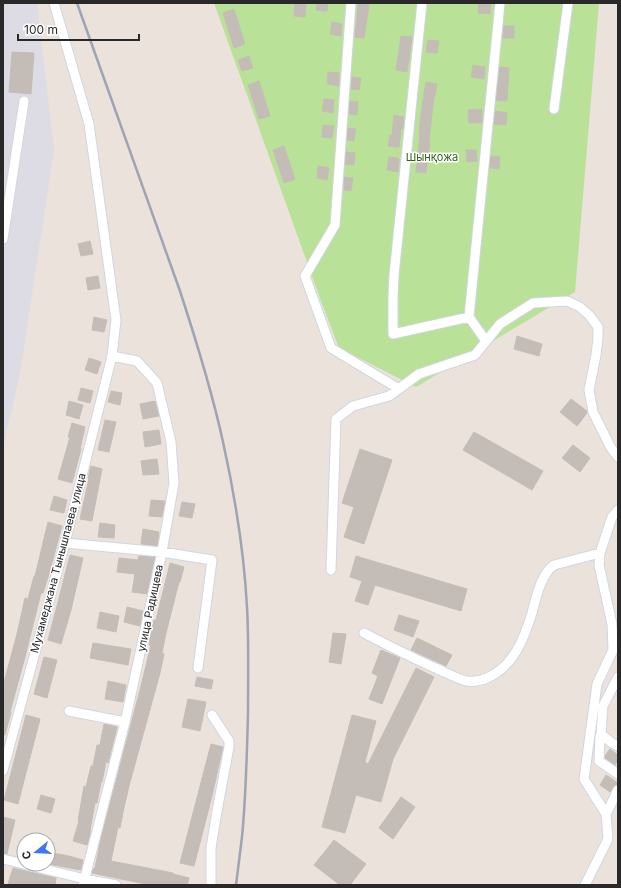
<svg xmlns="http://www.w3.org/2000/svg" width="621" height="888" font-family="Inter,sans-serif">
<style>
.industrial{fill:#dddbe3}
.green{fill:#bae198}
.building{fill:#c3bcb7;stroke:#c6beb5}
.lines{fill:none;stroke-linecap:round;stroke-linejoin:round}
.minor-casing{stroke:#d0d6e2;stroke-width:11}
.minor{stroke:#fff;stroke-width:9}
.rail{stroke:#9ea4b3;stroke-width:2.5}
.labels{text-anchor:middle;stroke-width:3;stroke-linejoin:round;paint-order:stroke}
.park-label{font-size:11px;fill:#34641b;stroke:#fff}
.street-label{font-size:11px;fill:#292929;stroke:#fff}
</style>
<rect width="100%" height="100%" fill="#ebe2db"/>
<path class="industrial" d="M3,3H37L54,150L20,373L3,447Z"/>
<path class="green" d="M214,3H599L575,292L416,387L339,348L322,304Z"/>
<path class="building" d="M317,3H328L327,11L316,10Z
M479,3H491L490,14L478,13Z
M295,4L306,5L305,17L294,16Z
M358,4L369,5L364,38L355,37Z
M234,9L245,44L234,48L223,13Z
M332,22L342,24L341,36L330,34Z
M504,26H514V38H503Z
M401,36L412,37L407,72L396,70Z
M428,40L439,41L437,53L426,52Z
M12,52L34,53L31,94L9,92Z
M249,56L253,68L242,71L238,60Z
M473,65L485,67L484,79L471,77Z
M500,67L509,68L507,101L496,100Z
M328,72L339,73V86L327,84Z
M352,77L361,78L359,90L351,89Z
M259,81L270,116L259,119L248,85Z
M426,82L437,84L435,96H434L429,141H430L426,173L416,172L420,134H419L421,113Z
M324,99L334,100L333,113L322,111Z
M350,101L358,102L357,115L349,114Z
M482,109V123H469L468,110Z
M495,111L507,113L506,125L494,124Z
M394,115L404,117L403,129H401L399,147L388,146L390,135H392Z
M323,125L334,126L332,138L322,137Z
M348,128L356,129L354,141L347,140Z
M284,146L295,179L284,183L273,150Z
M466,150H476L477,161L467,162Z
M346,152L355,153L354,165L345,164Z
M491,156L500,157L499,169L490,168Z
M389,157L398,158V159H399L398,172L387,170Z
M318,166L329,168L327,180L317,178Z
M344,177L353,178L351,191L344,190Z
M90,241L93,254L81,256L78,244Z
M98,276L100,288L88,290L86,278Z
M94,317L107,320L104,332L92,330Z
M517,336L542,344L539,356L514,349Z
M89,358L101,362L97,374L85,370Z
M81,388L93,391L90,403L78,400Z
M111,391L122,393L120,405L108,402Z
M571,399L587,411V413L577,426L560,412Z
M69,401L83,405L79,419L66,415Z
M155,401L159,416L143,419L140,404Z
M105,420L116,422L109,452L98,450Z
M72,423L85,427L80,449H81L72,483L58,479L70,437H68Z
M159,430L161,444L145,447L143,432Z
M474,432L543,471L532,490L463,450Z
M573,445L590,458L580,472L562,458Z
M360,449L392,460L364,544L344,537L354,507L342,503Z
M157,459L159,474L143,475L141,461Z
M91,466L102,469L92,521L80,519L89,478H88Z
M54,496L67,500L64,513L50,510Z
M151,500L165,501L162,517L149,516Z
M182,502L195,504L192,518L179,516Z
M48,522L62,526L49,574L43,593H41L25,657L10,712H11L5,735L3,734V686L17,634L25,598L28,599L34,576H35Z
M100,523L115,525L114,538L98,537Z
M143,529L159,532L157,546L141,544Z
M70,555L83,558L71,610L61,644L48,640L58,602Z
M139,556L155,557L147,594L132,592L135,574L117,572L119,558L138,560Z
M356,556L467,589L461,611L375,585L368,605L355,601L362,581L350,577Z
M170,563L184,567L180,582H179L166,633L162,653L164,654L160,673L129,786L123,812L120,828L118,827L111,861L173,873V874L189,878L187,885H150L92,873L94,868H95L101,838L140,690L151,645H149L152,629L154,620H156Z
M127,607L143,611L140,626L124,622Z
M100,612L119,616L116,632L97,628Z
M399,615L419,621L413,637L394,630Z
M333,633L346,634L341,664L329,662Z
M417,638L452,655L446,666L411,650Z
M93,643L131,649L128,665L90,658Z
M381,650L400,658L382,704L369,699L378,676L372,673Z
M44,657L57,660L47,698L34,694Z
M416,668L434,677L393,759L381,802L356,795L345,833L322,827L352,715L376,721L365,762L368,764Z
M197,677L213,680L211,689L195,686Z
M108,681L126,685L123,702L105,699Z
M188,699L206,702L200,731L182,727Z
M26,715L40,719L18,804L4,800Z
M104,724L117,727L108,763L106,762L102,782H101L97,803H95L90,830L91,831L87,845L73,841L79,821H78L84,786L86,787L91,766H93L97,745H100Z
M211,744L223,747L212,796L194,866L180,863Z
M610,749L618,755V760L615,765L605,758V756Z
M606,775L618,783L613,787L610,792L600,785Z
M41,795L55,799L51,813L37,809Z
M401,797L415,807L393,839L379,828Z
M3,817L15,820L7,854L3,853Z
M334,840L366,864L350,885H340L314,865Z
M48,852L69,856L83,860L81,870L48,864Z
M13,868L56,878L55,885H12L8,884Z"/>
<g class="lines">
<g class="minor-casing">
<path id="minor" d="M351,3L335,225L305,276L331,348L399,389
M422,3L394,275L393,296V334L469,317L486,341
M554,109L568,3
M3,239L24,101
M469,317L500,3
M65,543L162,552L212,560L198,668
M331,570L336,419L353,406L389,396L419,374L475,355L500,324L533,303L567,301L580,307L590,316L598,327V338L596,355L589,390L593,412L611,448L618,457
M364,633C387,645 409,656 433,667C443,671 455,678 466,681C473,682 480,681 487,678C513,667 524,639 532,613C536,598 541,574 554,565L600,553
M618,677L603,706L601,734L600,737L599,761L618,774
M69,711L125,722
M601,734L612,743L618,746
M3,770L65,543L112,356L116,320L89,124L54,3
M606,814L618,790
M3,859L85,879L116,885
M83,885L125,722L162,552L174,483L171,442L157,383L137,361L112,356
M211,885V848L217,811L229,747V741L212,715
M585,885L608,839L606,814L584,779L597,684L613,650L612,624L599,565L600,553L612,517L618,510"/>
</g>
<use href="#minor" class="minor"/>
<path class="rail" d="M77,3L180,291C196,340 212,391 223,442C235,496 244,552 247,607C249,642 248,678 248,713C247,754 246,796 242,837C240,853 238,869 236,885"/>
</g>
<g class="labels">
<g class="park-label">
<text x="432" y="161">Шынқожа</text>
</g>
<g class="street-label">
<text transform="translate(58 563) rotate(-75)" y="4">Мухамеджана Тынышпаева улица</text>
<text transform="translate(150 608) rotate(-78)" y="4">улица Радищева</text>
</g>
</g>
<rect width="621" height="888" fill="none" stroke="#292929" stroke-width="8"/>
<g transform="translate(36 852) rotate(252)"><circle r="19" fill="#ffffff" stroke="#a9a9a9"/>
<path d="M0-3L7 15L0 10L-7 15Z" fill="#3d77f5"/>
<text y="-6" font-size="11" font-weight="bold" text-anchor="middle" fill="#292929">С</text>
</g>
<path d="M18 34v6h121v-6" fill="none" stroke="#292929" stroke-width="2"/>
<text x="24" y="34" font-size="12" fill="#292929" stroke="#ffffff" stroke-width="3" paint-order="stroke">100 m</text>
</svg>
